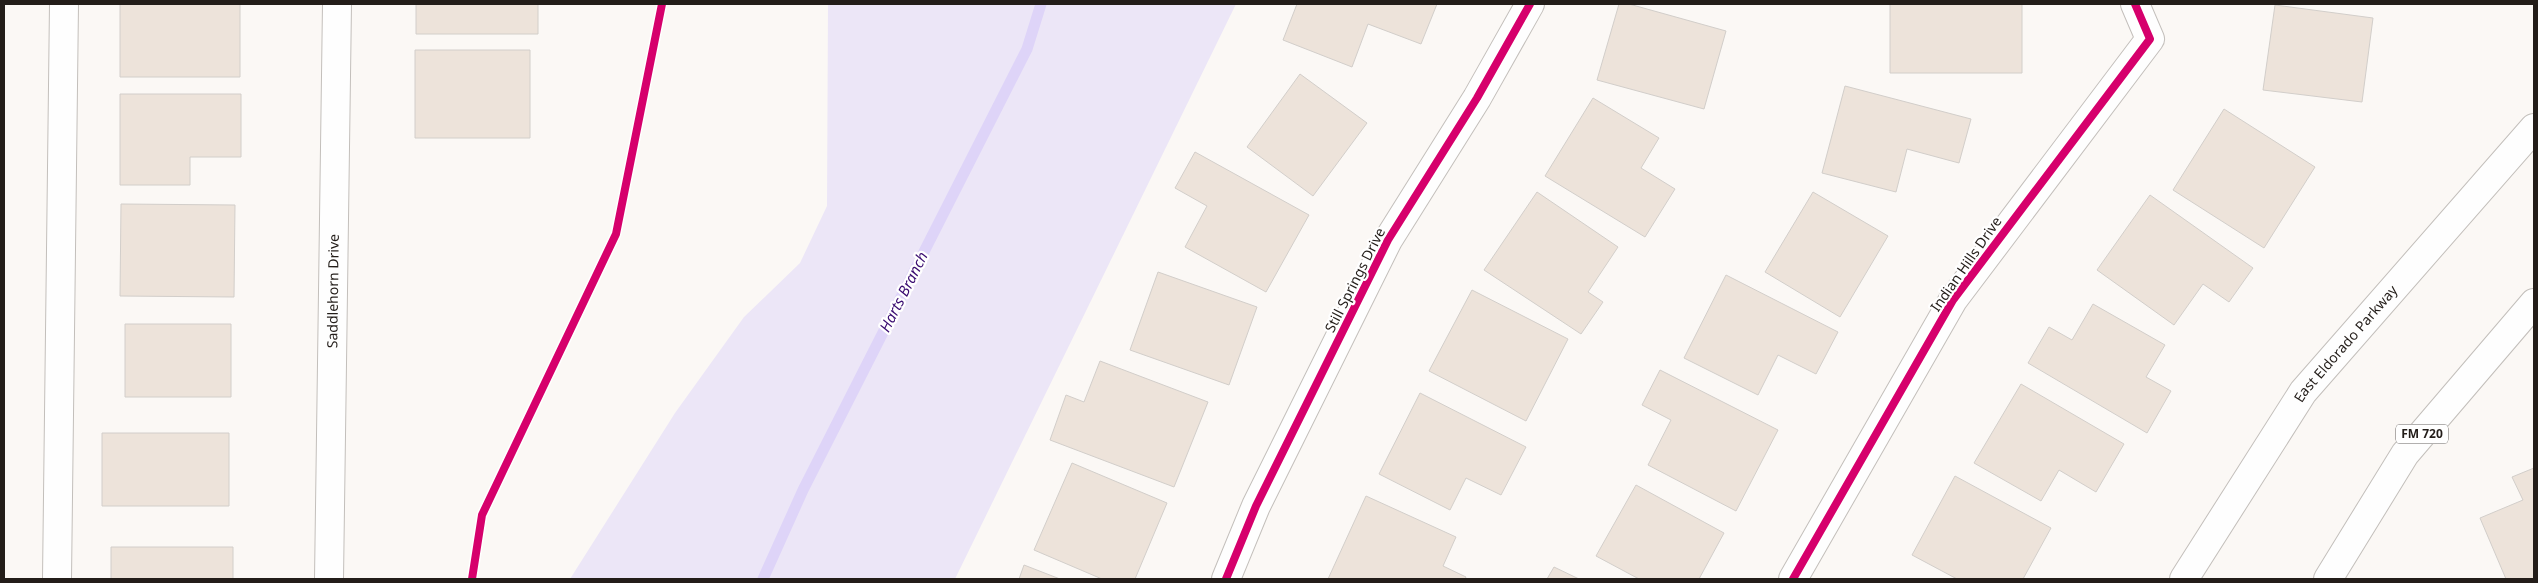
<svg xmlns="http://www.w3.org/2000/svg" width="2538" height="583" font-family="'Noto Sans',sans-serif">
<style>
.green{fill:#ece6f7}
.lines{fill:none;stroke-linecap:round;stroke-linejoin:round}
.stream{stroke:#ded4f8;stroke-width:11}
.building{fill:#ede3da;stroke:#d2ceca}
.minor-casing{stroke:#c3bfbb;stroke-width:30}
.major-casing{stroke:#c3bfbb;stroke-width:30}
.minor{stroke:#fefefe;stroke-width:28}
.major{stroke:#fefefe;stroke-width:28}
.cycleway-casing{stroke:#fff;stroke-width:11}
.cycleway{stroke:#d6006c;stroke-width:8}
.labels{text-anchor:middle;stroke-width:4.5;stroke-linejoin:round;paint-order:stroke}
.shield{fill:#fff;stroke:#65615e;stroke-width:1}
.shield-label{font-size:12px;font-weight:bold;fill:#231d19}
.street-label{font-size:14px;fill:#231d19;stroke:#fff}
.water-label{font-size:15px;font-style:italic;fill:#390b70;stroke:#fff}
</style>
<rect width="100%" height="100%" fill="#fbf8f5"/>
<path class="green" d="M828,4H1236L955,579H570L675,413L744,317L800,263L827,206Z"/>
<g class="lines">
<path class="stream" d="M763,579L803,490L1027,49L1041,4"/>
</g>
<path class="building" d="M120,4H240V77H120Z
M416,4H538V34H416Z
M1297,4H1437L1421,44L1368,24L1352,67L1283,40Z
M1619,4H1629L1726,31L1704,109L1597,80Z
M1890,4H2022V73H1890Z
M2275,5L2373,18L2362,102L2263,90Z
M415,50H530V138H415Z
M1300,74L1367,123L1313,196L1247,147Z
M1845,86L1971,119L1959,163L1907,149L1896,192L1822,173Z
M120,94H241V157H190V185H120Z
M1593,98L1659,138L1641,168L1675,189L1645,237L1545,176Z
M2224,109L2315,167L2264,248L2173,190Z
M1195,152L1309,215L1266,292L1185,247L1207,206L1175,188Z
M1537,192L1618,247L1588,292L1603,302L1581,334L1484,270Z
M1813,192L1888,236L1840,317L1765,272Z
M2150,195L2253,268L2229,302L2203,284L2174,325L2097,270Z
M121,204L235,205L234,297L120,296Z
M1158,272L1257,307L1229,385L1130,350Z
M1726,275L1838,332L1816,374L1778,355L1758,395L1684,358Z
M1472,290L1568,339L1526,421L1429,371Z
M2093,304L2165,345L2146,377L2171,391L2147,433L2028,363L2049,327L2072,340Z
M125,324H231V397H125Z
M1100,361L1208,402L1174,487L1050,440L1066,395L1084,402Z
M1660,370L1778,430L1736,511L1648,465L1671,420L1642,405Z
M2021,384L2124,444L2096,492L2059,470L2041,501L1974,463Z
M1420,393L1526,447L1501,495L1466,478L1450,510L1379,474Z
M102,433H229V506H102Z
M1072,463L1167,503L1135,579H1102L1034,550Z
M2534,468V579H2506L2480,518L2523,500L2512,477Z
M1955,476L2051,528L2023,579H1957L1912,555Z
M1636,485L1724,533L1699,579H1639L1596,556Z
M1366,496L1456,537L1443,566L1466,577L1465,579H1328Z
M111,547H233V579H111Z
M1024,565L1060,579H1019Z
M1554,567L1579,579H1547Z"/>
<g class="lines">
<g class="minor-casing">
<g id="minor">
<path d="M57,579L64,4"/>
<path id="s1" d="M329,579L337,4"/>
<path d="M1226,579L1256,506L1388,240L1477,98L1530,4"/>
<path d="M1793,579L1953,300L2150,39L2135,4"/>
</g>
</g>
<g class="major-casing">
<g id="major">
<path id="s2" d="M2184,579L2303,392L2534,128"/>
<path d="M2328,579L2405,454L2534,303"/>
</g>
</g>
<use href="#minor" class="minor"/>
<use href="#major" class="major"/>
<g class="cycleway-casing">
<path id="cycleway" d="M472,579L482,515L616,234L662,4
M1226,579L1256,506L1388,240L1477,98L1530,4
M1793,579L1953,300L2150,39L2135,4"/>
</g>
<use href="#cycleway" class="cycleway"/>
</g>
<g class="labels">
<rect class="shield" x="2396" y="424.5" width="52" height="19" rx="4"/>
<g class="shield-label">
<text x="2422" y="438">FM 720</text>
</g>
<g class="street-label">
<text transform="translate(1966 264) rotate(-55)" y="5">Indian Hills Drive</text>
<text transform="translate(1355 280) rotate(-63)" y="5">Still Springs Drive</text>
<text dy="5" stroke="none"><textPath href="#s1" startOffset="288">Saddlehorn Drive</textPath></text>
<text dy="5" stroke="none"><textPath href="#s2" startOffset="286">East Eldorado Parkway</textPath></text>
</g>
<g class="water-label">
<text transform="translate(904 292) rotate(-63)" y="5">Harts Branch</text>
</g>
</g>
<rect width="2538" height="583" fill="none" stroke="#231d19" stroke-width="10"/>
</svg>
